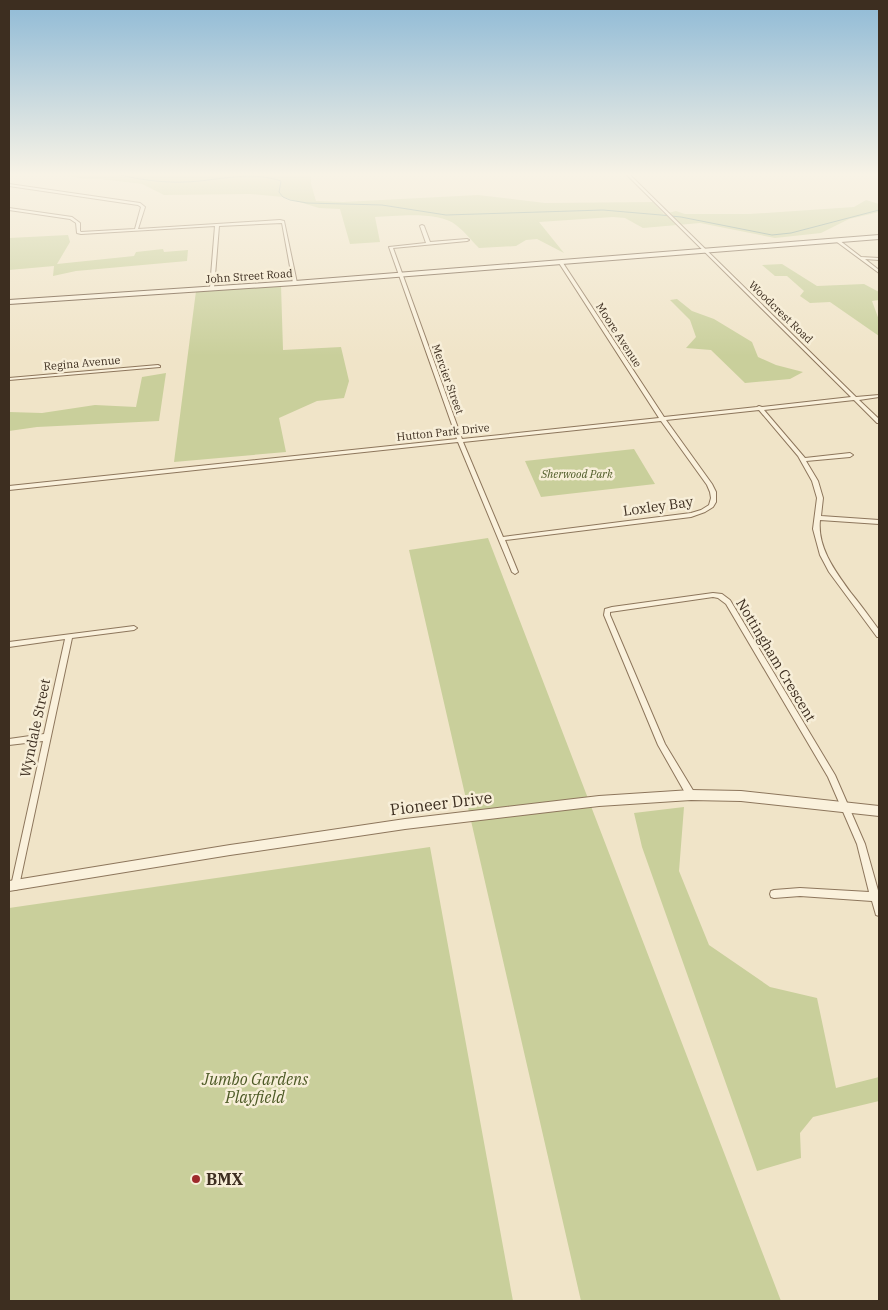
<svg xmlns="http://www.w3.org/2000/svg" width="888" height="1310" font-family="'IBM Plex Serif',serif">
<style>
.green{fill:#c9cf9b}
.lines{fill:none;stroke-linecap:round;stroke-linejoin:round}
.stream{stroke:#6f938a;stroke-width:1}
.minor-casing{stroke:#8d765c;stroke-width:2}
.tertiary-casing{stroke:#8d765c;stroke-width:2}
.secondary-casing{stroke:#6f573f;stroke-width:2}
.minor{fill:#faf1dc;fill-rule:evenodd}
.tertiary{fill:#faf1dc;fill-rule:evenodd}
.secondary{fill:#faf1dc;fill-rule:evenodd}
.poi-dot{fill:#9e2a2b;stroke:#f7eed8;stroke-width:2}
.labels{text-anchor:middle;stroke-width:5;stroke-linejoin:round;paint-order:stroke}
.far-street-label{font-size:11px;fill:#3d2e20;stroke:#f7eed8}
.far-park-label{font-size:11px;font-style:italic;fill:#4d5a26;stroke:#f7eed8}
.street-label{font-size:14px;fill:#3d2e20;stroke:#f7eed8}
.near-street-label{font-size:16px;fill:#3d2e20;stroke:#f7eed8}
.near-park-label{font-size:16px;font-style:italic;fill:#4d5a26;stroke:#f7eed8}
.near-poi-label{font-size:16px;font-weight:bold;fill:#3d2e20;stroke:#f7eed8;text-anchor:start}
</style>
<rect width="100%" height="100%" fill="#f0e4c8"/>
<path class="green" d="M54,173H311V184L316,201L343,202L478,195L545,203L653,202L664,214L676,211L685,214H749L854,207L866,200L879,204V212L849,219L821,233L775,238L700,223L643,228L625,218L613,217L539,222L564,253L537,239L526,240L516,246L479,248C471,240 464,231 456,225C439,211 397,216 375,217L380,242L350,244L340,209L319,208L283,197L250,194L164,195L142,184L101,179H84Z
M68,235L70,242L57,264L134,256L136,252L163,249L164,252L188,250L187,261L76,271L53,276L54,266L9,270V238Z
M782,264L817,286L864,284L879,292V300L872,301L879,320V336L830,302L810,303L800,296L804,291L787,276H775L762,265Z
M281,285L283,350L341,347L349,381L344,398L317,401L279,418L286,452L174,462L196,291Z
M677,299L692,311L714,319L752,342L758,357L776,365L803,372L790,379L745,383L711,350L686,348L696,337L690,320L670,300Z
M166,373L159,421L37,427L9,431V412L42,413L95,405L136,407L142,377Z
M634,449L655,484L541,497L525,461Z
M488,538L781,1301H581L409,550Z
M684,807L679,871L709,945L770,987L817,998L836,1088L879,1077V1101L813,1117L800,1133L801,1158L757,1171L642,847L634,813Z
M430,847L513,1301H9V908Z"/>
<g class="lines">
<path class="stream" d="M112,173C136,179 160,183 185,182C217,181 249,170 281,181L279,192L283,197L290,200L307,203L382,205L446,215L603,210L661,215L681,217L772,235L791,233L879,210"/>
<g class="minor-casing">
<path id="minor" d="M357,173H390L358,174Z
M625,173H628L856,397L879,395V397L859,400L879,419V423H877L854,400L764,410L805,458L850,453L853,455L850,457L806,461L818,481L823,498L821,516L879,520V524L820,520C817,548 836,572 851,593C861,605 870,618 879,630V637H877L829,572L820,555L813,529L817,498L812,481L798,456L759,410L666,420L712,484L716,492V502L713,507L705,512L691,517L505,540L518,572L515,574L512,572L458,442L9,490V486L457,439L389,247L426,243L420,226L422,225L424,226L430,242L467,239L469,240L467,241L393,248L462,439L659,418L559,263L561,262L563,263L664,417L757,407L759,406L762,407L851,397ZM661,421L707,485L710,492L711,498L709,505L701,510L691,513L503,537L463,442Z
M9,184L140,203L145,207L138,229L280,220L284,221L297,283L295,284L293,283L282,223L219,226L214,288L212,289L210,288L215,226L81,234L77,233L76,223L70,219L9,210V208L72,217L80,223V231L81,232L135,229L141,207L138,205L9,186Z
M837,240H839L861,257L879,258V260L865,259L879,270V273L837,242Z
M158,365L160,366V367L9,380V378Z
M713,593L722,594L730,600L835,775L865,844L879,894V916L876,915L872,901L800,896L774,898L771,897L770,894L771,891L774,890L800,888L869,892L857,844L828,777L726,604L718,598L713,597L610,612V615L665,744L694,792L695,795L694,798L691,799L688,798L658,745L604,615L605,609L612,607Z
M134,626L137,628L134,630L72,638L19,886L18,889L15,890L12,889L11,886L43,741L9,745V739L44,734L65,639L9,647V642Z"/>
</g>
<g class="tertiary-casing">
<path id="tertiary" d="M691,790L741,791L879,806V816L741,801L691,800L599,806L405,829L230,855L9,891V881L230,845L405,819L599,796Z"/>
</g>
<g class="secondary-casing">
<path id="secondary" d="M879,235V239L295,285L9,304V300L295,281Z"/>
</g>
<use href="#minor" class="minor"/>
<use href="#tertiary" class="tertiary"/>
<use href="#secondary" class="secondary"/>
</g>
<linearGradient id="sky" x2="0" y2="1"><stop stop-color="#8fbad6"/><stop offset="0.49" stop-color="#f8f3e6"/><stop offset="1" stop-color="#f8f3e6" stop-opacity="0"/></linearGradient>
<rect width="888" height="356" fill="url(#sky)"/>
<circle class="poi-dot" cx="196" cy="1179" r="5"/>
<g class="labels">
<g class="far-street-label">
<text transform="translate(249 276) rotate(-4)" y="4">John Street Road</text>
<text transform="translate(781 312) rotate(44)" y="4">Woodcrest Road</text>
<text transform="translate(619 335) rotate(57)" y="4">Moore Avenue</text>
<text transform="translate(82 363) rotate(-5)" y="4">Regina Avenue</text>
<text transform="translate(448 379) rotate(70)" y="4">Mercier Street</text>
<text transform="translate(443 432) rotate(-6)" y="4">Hutton Park Drive</text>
</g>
<g class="far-park-label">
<text x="577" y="478">Sherwood Park</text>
</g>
<g class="street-label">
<text transform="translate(658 506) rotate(-8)" y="5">Loxley Bay</text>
<text transform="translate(776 660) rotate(59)" y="5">Nottingham Crescent</text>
<text transform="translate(35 728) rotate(-78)" y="5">Wyndale Street</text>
</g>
<g class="near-street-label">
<text transform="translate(441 803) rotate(-7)" y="6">Pioneer Drive</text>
</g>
<g class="near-park-label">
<text x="255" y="1085">Jumbo Gardens<tspan x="255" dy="18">Playfield</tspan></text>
</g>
<g class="near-poi-label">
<text x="206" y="1185">BMX</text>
</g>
</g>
<rect width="888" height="1310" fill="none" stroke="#3d2e20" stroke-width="20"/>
</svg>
